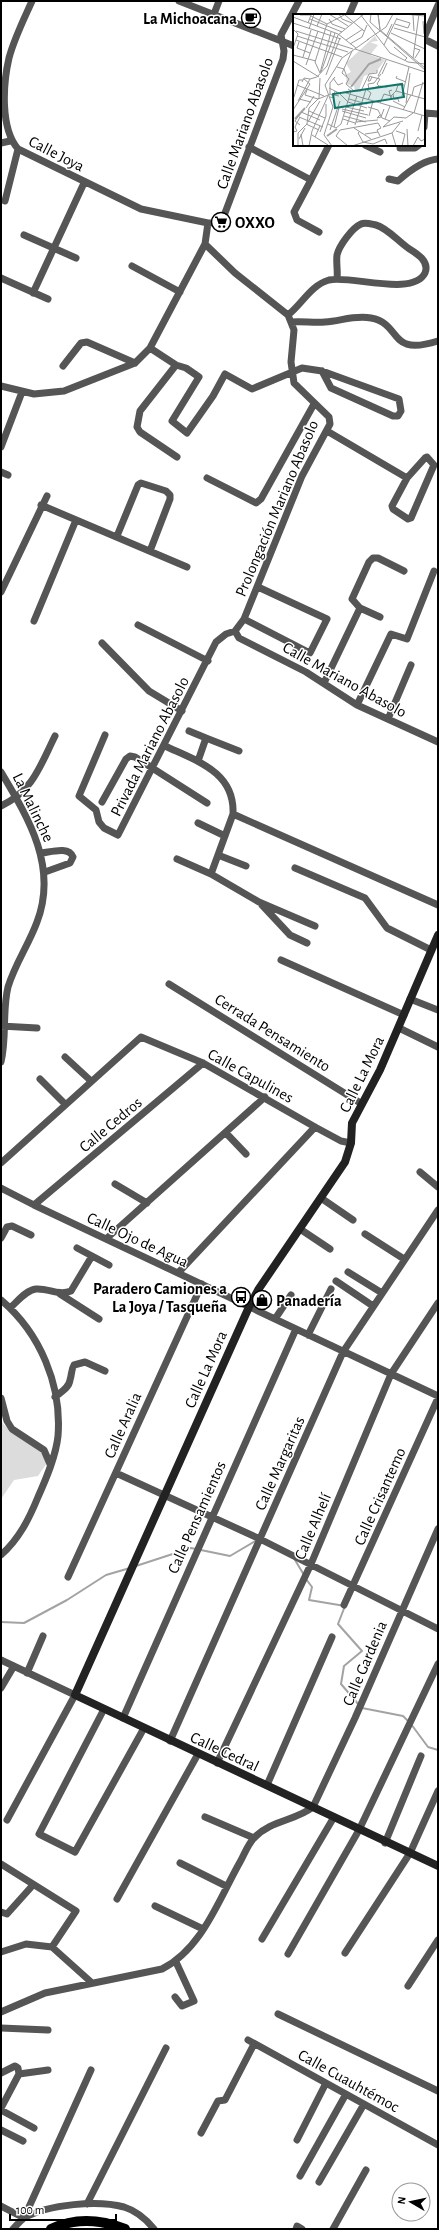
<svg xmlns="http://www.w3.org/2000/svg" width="439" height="2230" font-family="'Alegreya Sans',sans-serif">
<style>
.green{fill:#dcdcdc}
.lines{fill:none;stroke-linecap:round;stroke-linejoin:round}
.stream{stroke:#a3a3a3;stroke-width:2}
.street{stroke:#555;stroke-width:7}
.secondary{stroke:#222;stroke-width:8}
.primary{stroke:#000;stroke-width:10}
.labels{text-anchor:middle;stroke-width:3;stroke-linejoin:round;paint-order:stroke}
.poi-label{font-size:16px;font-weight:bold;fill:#000;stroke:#fff;text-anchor:end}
.street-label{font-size:16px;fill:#000;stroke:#fff}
.inset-river{fill:none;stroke:#a3a3a3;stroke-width:2}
.inset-road{fill:none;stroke:#999;stroke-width:1}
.view{fill:#0f766e;fill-opacity:0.15;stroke:#0f766e;stroke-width:2}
.inset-edge{fill:none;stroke:#000;stroke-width:2}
</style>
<rect width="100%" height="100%" fill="#fff"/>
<path class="green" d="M1,1421C15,1441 40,1437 47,1463L38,1476L14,1480L1,1499Z"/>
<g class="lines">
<path class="stream" d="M295,1560L304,1575
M136,1566L191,1548L230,1556L257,1540
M306,1579L312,1587L309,1600L345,1606L338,1624L362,1651L344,1666L341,1684L359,1705
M1,1622L24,1623L67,1600L106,1575L130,1568
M362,1708L403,1716L408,1721
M411,1724L428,1747L438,1750"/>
<path class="street" d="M32,1C24,19 14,39 9,58C3,84 0,128 18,149L141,209L208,223C217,223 221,221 225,213L283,59L284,51L281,35L299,1
M179,1L294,46
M214,14L219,1
M349,15L355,1
M424,38L438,5
M424,39L438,46
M424,127L425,113L438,114
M1,143L10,141
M365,145L380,152
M249,147L311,180L294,212L297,220L319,232
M400,148H415L419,145
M389,179L398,181C408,172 424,160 438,159
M311,180L329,145
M5,201L18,149
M208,223L205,244L235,273L288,315L294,330L291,362L294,383L329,417L330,424L302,476L244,619L235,631L239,638L306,672L357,705L438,742
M24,235L76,258
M132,266L180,292
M1,278L48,299
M33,293L84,183
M288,315C302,304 311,285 329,280C351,275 413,297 425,273C430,261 416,253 408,248C398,241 387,228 376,225C371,224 365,222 361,224C352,228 339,246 337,255C336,263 338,271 337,279
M291,322C302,321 314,323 325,322C341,321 354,315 371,318C403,324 387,357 438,341
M150,348L176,365L186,368L199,377L172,421L187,433L213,396L225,374L252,389L302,368L322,371L399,399L401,411L398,416H393L331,388L322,371
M176,365L140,411L137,427L140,432L177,457
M63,366L81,343L87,342L135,363
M1,386L34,394L64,391L135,363L150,348L205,244
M327,431L407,478L392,506L393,509L408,519L411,518L434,465L427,457L425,458L407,478
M1,447L22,392
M1,472L8,475
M207,478L256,503L261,499L314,404
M41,505L187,567
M117,536L138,485L141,483L166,491L170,495V499L150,551
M1,592L47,496
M380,617L360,608L352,599L369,562L373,558H378L404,571
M244,619L310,653L327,619L258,587
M34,621L76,520
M138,625L208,661
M102,643L149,691L182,711
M324,683L360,608
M357,705L391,634L407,639L434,571
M388,719L411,665
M189,731L206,738
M105,735L79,796L96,810L99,822L104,828L118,835L216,642L226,634L235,631
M165,746C197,761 235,772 233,814L438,905
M198,761L206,738L239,751
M1,772C29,819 58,867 37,922C29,944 15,964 8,987C2,1012 7,1037 1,1062
M102,802L126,759L130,756L135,757L207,803
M1,806C33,791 40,766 55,736
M198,823L225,836
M42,853C51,852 69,846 73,857L70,863L45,872
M218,855L246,866
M177,859L211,874L259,902L315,926
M295,868L365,898L387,928L431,950
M211,874L233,814
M262,905L290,935L307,943
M281,960L404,1015
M169,984L362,1104
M410,999L438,1010
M1,1026L37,1028
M399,1028L438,1047
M65,1057L91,1081
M40,1079L65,1104
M226,1133L246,1154
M1,1163L141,1037L203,1063L315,1127L341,1141L351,1143
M420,1172L438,1187
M115,1184L147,1203
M1,1188L34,1205L438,1396
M321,1198L353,1220
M34,1205L203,1063
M300,1229L330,1249
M365,1234L404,1259
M1,1238L7,1227L12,1226L31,1235
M106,1239L265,1097
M77,1248L109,1265
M179,1272L315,1127
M348,1272L382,1293
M336,1281L373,1306
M60,1294L99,1319
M1,1300C40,1333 62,1385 58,1436C56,1456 46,1479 38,1497C29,1519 19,1539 1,1555
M10,1308C17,1302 26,1290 36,1289C49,1288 58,1296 71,1291L92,1256
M275,1319L291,1295
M308,1335L331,1289
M55,1397C61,1392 69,1388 70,1380C72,1374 71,1370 74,1365L85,1362L105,1371
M1,1398L7,1421L12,1429L44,1450L50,1464
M116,1473L260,1539L438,1629
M68,1577L202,1284
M344,1605L438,1398
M1,1660L75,1695L7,1820
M27,1673L43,1636
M1,1688L14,1666
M104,1709L39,1834L75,1852L144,1728
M123,1718L296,1329
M170,1741L343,1352L438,1210
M217,1763L311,1564L391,1374L438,1303
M267,1785L332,1637
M205,1817L254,1838
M385,1843L421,1756
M180,1863L226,1886
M1,1864L76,1911L52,1947L26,1944L1,1952
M117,1899L198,1754
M155,1906L203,1929
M1,1912L7,1914L33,1885
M262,1939L334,1817
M52,1947L91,1982
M345,1953L410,1853L438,1791
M288,1954L359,1830L438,1664
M408,1986L438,1940
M175,1997L182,2006L194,2001L176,1962
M1,2012L45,1993L162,1969C202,1949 219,1899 240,1862C244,1855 248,1844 254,1838C271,1820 295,1821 313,1807L355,1718L438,1529
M278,2014L438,2091
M1,2028L48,2030
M248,2040L438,2145
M1,2073L15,2066L18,2068L19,2074L1,2108
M19,2074L48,2070
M1,2110L34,2128
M1,2130L23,2141
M201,2133L218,2101L225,2100L254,2044
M297,2140L326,2083
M300,2176L346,2094
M319,2182L364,2104
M87,2204L166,2048
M1,2206L24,2218L91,2070
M13,2229C16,2226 20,2221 24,2218C49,2204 98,2200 124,2207C137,2211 146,2219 154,2229
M296,2229L297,2226L302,2229
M333,2229L366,2170"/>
<path class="secondary" d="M438,935L380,1070L352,1123L351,1143L345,1162L258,1290L249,1307C190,1436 134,1566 75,1695L438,1866"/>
<path class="primary" d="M51,2229C76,2217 100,2219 125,2229"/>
</g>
<defs>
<g id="cafe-ring" transform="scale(1)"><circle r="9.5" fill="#fff" stroke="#000" stroke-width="1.5"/><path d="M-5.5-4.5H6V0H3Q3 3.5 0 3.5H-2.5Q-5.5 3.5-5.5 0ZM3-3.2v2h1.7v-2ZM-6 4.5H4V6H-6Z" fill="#000"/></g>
<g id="supermarket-ring" transform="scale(1)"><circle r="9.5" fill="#fff" stroke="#000" stroke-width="1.5"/><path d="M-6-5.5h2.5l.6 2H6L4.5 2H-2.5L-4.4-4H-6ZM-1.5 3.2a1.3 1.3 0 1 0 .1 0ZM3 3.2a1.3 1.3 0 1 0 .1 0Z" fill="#000"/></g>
<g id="bus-ring" transform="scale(1)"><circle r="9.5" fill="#fff" stroke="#000" stroke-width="1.5"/><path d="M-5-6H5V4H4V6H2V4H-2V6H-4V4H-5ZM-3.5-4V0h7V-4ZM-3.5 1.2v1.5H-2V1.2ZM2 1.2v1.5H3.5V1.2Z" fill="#000"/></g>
<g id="shop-ring" transform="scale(1)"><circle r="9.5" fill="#fff" stroke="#000" stroke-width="1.5"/><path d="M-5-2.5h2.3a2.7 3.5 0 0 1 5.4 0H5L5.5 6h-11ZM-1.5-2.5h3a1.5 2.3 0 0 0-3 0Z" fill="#000"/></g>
</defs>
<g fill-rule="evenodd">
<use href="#cafe-ring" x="251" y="18"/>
<use href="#supermarket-ring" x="221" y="222"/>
<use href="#bus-ring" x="241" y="1297"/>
<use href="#shop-ring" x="262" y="1300"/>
</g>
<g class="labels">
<g class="poi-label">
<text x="237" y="24">La Michoacana</text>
<text x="235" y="228" text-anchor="start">OXXO</text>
<text x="227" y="1294">Paradero Camiones a<tspan x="227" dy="18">La Joya / Tasqueña</tspan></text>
<text x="276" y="1306" text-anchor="start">Panadería</text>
</g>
<g class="street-label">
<text transform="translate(244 123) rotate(-70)" y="6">Calle Mariano Abasolo</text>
<text transform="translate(57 153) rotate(27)" y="6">Calle Joya</text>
<text transform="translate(276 508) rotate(-67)" y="6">Prolongación Mariano Abasolo</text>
<text transform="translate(345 679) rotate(29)" y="6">Calle Mariano Abasolo</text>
<text transform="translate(149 746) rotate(-63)" y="6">Privada Mariano Abasolo</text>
<text transform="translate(34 807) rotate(64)" y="6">La Malinche</text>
<text transform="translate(273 1032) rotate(32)" y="6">Cerrada Pensamiento</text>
<text transform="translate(361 1074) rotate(-64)" y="6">Calle La Mora</text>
<text transform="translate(251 1075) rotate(29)" y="6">Calle Capulines</text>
<text transform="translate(110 1124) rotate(-40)" y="6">Calle Cedros</text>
<text transform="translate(138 1239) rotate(25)" y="6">Calle Ojo de Agua</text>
<text transform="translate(205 1369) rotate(-66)" y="6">Calle La Mora</text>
<text transform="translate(122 1425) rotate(-66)" y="6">Calle Aralia</text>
<text transform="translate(279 1463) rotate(-66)" y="6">Calle Margaritas</text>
<text transform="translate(379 1496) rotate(-66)" y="6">Calle Crisantemo</text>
<text transform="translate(196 1517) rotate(-66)" y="6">Calle Pensamientos</text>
<text transform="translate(312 1526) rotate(-67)" y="6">Calle Alhelí</text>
<text transform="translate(364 1663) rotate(-67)" y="6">Calle Gardenia</text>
<text transform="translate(225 1751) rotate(25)" y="6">Calle Cedral</text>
<text transform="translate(349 2080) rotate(29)" y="6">Calle Cuauhtémoc</text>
</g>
</g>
<g transform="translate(293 14)">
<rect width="132" height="132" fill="#fff"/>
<path d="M82,22L85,27L77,28L85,31L77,41L92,46L83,58L71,62L66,76L62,77L61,72L53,70L54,60L58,58L53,49Z" fill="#dcdcdc"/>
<path class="inset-river" d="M58,73L76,50L88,45M2,105L12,94M34,122L44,115"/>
<path class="inset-road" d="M36,0L55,12M46,0L49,5L59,9M67,0L97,39L115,48L132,50M78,0L77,8L132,56M85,0L87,15M85,0L87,16L132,54M111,0L132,2M7,1H18L15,9M52,1L71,17M120,1L121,17M18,2L34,10M0,3L45,20L63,34M17,5L49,18M36,5L39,10L52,15M130,7L131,20M0,9L48,25M102,10L115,14L117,9L104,5M24,12L29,0M101,14L132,23M0,15L5,20L0,34M16,15L21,0M3,17L60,35M98,19L132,35M94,21L99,10M4,22L55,38M3,26L49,43M53,26L70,15M74,26L93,13L100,0M6,28L4,34L17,39M57,30L69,23L74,11M91,31L104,4M101,33L114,44L112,46M121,34L127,36L122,44M62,35L132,58M59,37L49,59L56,65L53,70L61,77H68L76,60L84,59V56M0,41L23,47M10,43L18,16M120,44L126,0M0,47L26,63M13,51L25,17M44,53L51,55L54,63M28,58L42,19M27,59L22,48L34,10L53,0M27,59L38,18M89,60L94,49M33,61L47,24M85,62L93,46M104,62L103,64L113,68M24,63L34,52L45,21L71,0M79,63L77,67H75L77,62L79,63L87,65L84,70L86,72M40,64L45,71L50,69M9,68L11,64L17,65L24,63M75,70L76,75L87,72L94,73M75,70L81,69L88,60M4,71L31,82M36,74L46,79L55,88L74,94M14,76L12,81L25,85M103,77L132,85M103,77L105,71H111M53,79L132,102M37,80V69L42,63M45,80L42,77L41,81L46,82M100,80L101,85H105L106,88M119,81L121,73L132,69M99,82L98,84L96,77L99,76M109,82L116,53M1,83L6,66H10M6,85L18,88M25,85L38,80L41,84L37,83M56,85L74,90M5,87L17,65M100,87L112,93M87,89L91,80L98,82L103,77M113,89L117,59M53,93L71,97M75,93L85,96L89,104L97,107M13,94L21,82M49,95L75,101M0,96L17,70L11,65M110,96L118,81M16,97L32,104M49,97L73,104M8,98L27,106M121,99L130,68M7,100L2,107L7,111M87,101L84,104L88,103L91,95M51,102L73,108M76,102L80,87M6,103L30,113M50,105L62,109M92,105L97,92M110,107L90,113L101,103L113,104L120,99M15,108L27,87M63,108L85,106M13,110L26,116M35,110L43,114L48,110L58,77L55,75M54,111L64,82M62,111L73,75L78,79L75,86M41,113L46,94M61,114L78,125M114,115L115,132M37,116L47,87M67,117L65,119L70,128M103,117L112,120L109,132M125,117L129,101M0,118L4,117L2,113L7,103M27,118L33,102V90M99,119L103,132M8,120L10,132M72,120L85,118M19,121L35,131M22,123L27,112M6,125L12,114M70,128L80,130L92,125L94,130M5,132V119L14,110L16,94L26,84L27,64M16,132L19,117L35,82M39,132L31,121L40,93L32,71L49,44L76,25M55,132L43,122L47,116L85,109L88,114L84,116L87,122M59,132L99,119L107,109M120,132L125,123L128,127L132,125"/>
<path class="view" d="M109,70L111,83L42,94L40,80Z"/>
<rect width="132" height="132" class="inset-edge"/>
</g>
<rect width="439" height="2230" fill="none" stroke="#000000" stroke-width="4"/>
<g transform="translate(411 2202) rotate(279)"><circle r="19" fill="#ffffff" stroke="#999999"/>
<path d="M0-3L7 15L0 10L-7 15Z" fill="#000000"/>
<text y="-6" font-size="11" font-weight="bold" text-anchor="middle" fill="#000000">N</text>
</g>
<path d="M10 2214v6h106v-6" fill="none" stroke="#000000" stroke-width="2"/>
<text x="16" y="2214" font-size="12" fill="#000000" stroke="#ffffff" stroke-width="3" paint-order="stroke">100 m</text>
</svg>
